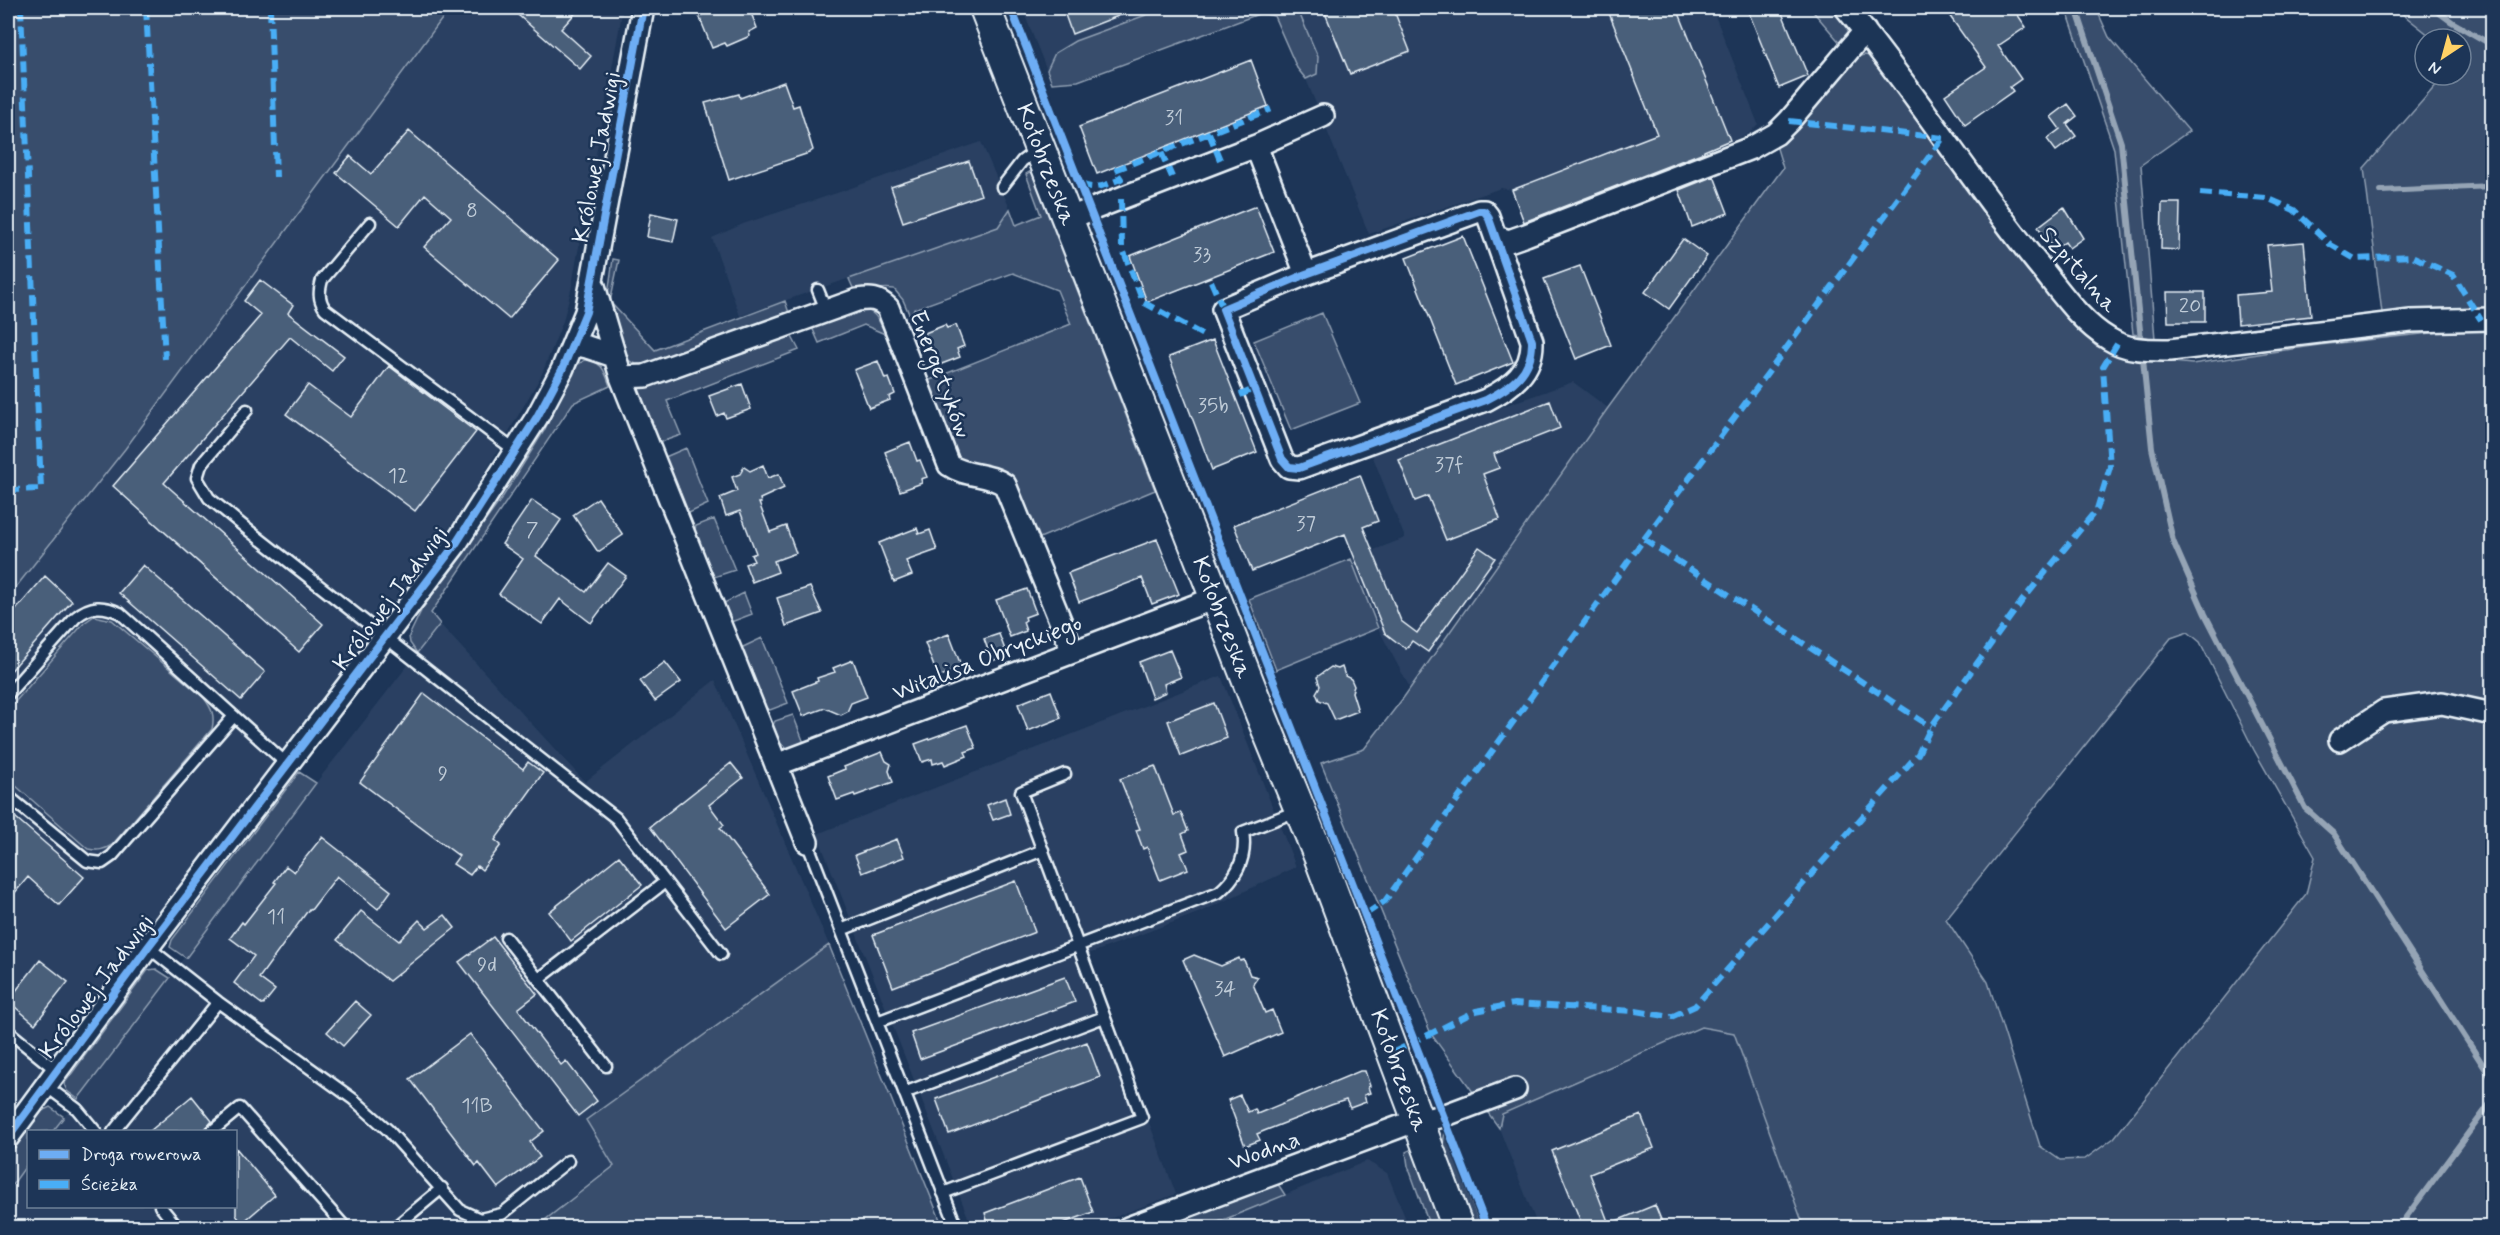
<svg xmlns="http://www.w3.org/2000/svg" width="2500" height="1235" font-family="Mynerve,sans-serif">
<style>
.built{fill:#2a4162}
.green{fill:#374d6c;stroke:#909fb2;stroke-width:1.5;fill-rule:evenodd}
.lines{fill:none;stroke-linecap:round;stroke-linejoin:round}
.stream{stroke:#95a4b5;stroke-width:6}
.building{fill:#495e7a;stroke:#e8f1f8;stroke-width:1.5}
.lane-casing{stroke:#e8f1f8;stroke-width:15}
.street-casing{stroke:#e8f1f8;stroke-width:26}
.secondary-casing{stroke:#e8f1f8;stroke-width:34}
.lane{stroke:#1d3557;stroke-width:10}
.street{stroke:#1d3557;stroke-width:21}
.secondary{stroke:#1d3557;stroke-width:30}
.quiet{stroke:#49aef6;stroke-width:6;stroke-dasharray:12 6;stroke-linecap:butt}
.cycleway-casing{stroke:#1d3557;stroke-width:11}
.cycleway{stroke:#6dadf4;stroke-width:8}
.labels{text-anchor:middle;stroke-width:5;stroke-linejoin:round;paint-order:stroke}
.number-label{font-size:21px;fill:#c0ccd8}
.street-label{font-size:24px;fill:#e8f1f8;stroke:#1d3557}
</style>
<rect width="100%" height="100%" fill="#1d3557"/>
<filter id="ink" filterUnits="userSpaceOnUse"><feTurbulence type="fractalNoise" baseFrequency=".0167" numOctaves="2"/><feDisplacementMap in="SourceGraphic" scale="12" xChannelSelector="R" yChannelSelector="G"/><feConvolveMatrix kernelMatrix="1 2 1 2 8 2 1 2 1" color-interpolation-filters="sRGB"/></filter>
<g filter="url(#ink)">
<path class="built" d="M449,8H623L571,290L563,321L541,376L465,507L8,1114V597L125,449Z
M1022,8H1712L1758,124L1748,134L1524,222L1512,190L1501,188L1369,234L1306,79L1297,68L1273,16L1261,13L1078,81L1052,83Z
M981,142L1010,209L998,227L740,316L712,238L743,224L837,193Z
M1573,382L1608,408L1410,688L1378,628L1351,559L1405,538L1371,452Z
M440,624L585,782L715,680L829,945L586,1120L614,1166L536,1227H8V1191L28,1163V1206H236V1132L53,1131L316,783Z
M1221,676L1296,867L1203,911L1086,955L1176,1194L1088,1227H972L817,834Z
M1701,1027L1734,1033L1804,1227H1538L1499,1128L1501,1114Z
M1367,1161L1387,1173L1409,1227H1206Z"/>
<path class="green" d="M8,8H450L125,449L8,597Z
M1165,8H1297L1318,57L1317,74L1306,79L1297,68L1274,16L1261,13L1078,81L1052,83L1047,70L1055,53L1075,41Z
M1810,8H1840L1851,29L1842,45Z
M2066,8H2096L2109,37L2189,131L2141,165L2155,339L2133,334L2114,149Z
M2395,8H2492V311L2382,313L2364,168L2445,75H2461V39H2434Z
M1864,55L1872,56L2066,318L2096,346L2133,358L2192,364L2319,345L2450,331L2492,329V1227H1804L1734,1033L1701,1027L1502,1114L1499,1128L1431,1034L1321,763L1364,749L1404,697L1608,408L1783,168L1776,145L1856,57ZM2188,632L2200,642L2254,750L2315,857L2306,894L2114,1138L2085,1159L2060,1160L2040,1146L1988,982L1946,919L2171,638Z
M1031,171L1155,490L1035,540L1013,484L956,459L925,382L1071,324L1057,290L1013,273L914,309L910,316L903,300L894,289C880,287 867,292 853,288L849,279L998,227L1010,209L1016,225L1041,215L1026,174Z
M613,259L619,260L610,302L655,350L785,301L789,313L788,317L650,365L636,364L625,359L607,302Z
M857,307C874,309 879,319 885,334L864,325L819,343L811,325Z
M1322,313L1360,403L1291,430L1254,341Z
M790,333L799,350L667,401L681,435L658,443L637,391L639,387Z
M585,360C602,360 605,372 610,386L573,403L431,613L440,624L417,653L410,643L409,636L422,609L502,498L544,431L575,366Z
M686,448L708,504L689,513H686L663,458Z
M714,519L735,570L714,577L711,576L693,534L696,526Z
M1351,559L1378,628L1276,670L1249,599Z
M744,593L752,614L731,622L724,603Z
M94,616L112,620L204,698C212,709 215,715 212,729L112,845C104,850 98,851 88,849L8,779V710L84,623Z
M762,638L788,703L770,710L764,707L741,648Z
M793,715L804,743L789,749L780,743L773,725L775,721Z
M299,772L316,783L186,958L170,947L172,940Z
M829,945L943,1227H536L614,1166L586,1120Z
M156,969L170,978L78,1099L67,1091L64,1084L148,970Z
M50,1107L64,1117L53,1131L28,1132V1163L8,1191V1157L42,1111Z
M1445,1131L1481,1227H1475L1443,1144Z
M1414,1148L1443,1227H1430L1408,1166L1406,1152Z
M1276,1181L1285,1195L1206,1227L1155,1228Z"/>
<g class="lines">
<path class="stream" d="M2076,8L2121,143L2152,448L2173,541L2205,614L2305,808L2334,834L2492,1079
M2433,8L2452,22L2492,45
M2381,191L2492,186
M2398,1228L2492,1101"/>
</g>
<path class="building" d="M510,8H580L561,29L591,56L580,69Z
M706,8H749L757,28L749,32L750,36L727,46L725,43L712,48L699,16L708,12Z
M1074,8H1136V9L1072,34L1064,12Z
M1323,8H1393L1410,51L1350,74Z
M1607,8H1677L1730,140L1704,151V152L1524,222L1512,190L1657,134Z
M1747,8H1780L1808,76L1779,88Z
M1944,8H2013L2026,27L1998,46L2021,79L2010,87L2013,91L1965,125L1945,95L1986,67Z
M1251,60L1268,106L1097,174L1079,127Z
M784,82L793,107L799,105L813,150L809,153L729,180L705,103L739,94L740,98Z
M2068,104L2077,116L2067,124L2076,136L2056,151L2047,139L2060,129L2051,117Z
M409,131L559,260L509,319L424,247L451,217L425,194L399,226L336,173L350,156L371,174Z
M969,161L981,195L903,222L891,187Z
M1714,176L1728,213L1692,227L1679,190Z
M2162,203H2180L2179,250L2161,249Z
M1256,206L1274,252L1147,302L1130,256Z
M2064,207L2083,238L2069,248L2065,242L2054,250L2038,227Z
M651,213L678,219L673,242L647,237Z
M1463,236L1513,362L1456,385L1406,258Z
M1683,239L1707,256L1669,309L1645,292Z
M2304,242L2311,316L2238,324L2236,295L2272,292L2267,245Z
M1580,266L1611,345L1576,359L1544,279Z
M260,280L293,305L288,313L344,356L332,371L290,337L164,483L323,624L299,652L113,486L261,315L244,301Z
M2167,292H2205V322H2168Z
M945,325L947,328L956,325L964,346L957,349L960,357L939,365L925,333Z
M1213,340L1257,452L1212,470L1169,357Z
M878,361L885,379L889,378L895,394L889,397L890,400L869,408L854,370Z
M389,366L476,432L415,511L286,414L308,385L351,417Z
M742,384L751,409L726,418L724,413L717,416L709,396Z
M1550,401L1560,428L1494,454L1499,468L1483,474L1500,519L1446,540L1428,496L1415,501L1399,460Z
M910,442L917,461L920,460L927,477L921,479L922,483L900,491L885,452Z
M763,465L768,478L779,474L784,488L760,499L761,503H759L770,532L786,526L796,553L774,561L778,572L752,582L745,564L754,561L751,555L756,553L740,511L726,516L720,498L737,491L732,477L740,474L744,467L750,471Z
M1360,475L1378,521L1363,527L1401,621L1417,633L1479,547L1495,558L1428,652L1412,641L1406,649L1385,633L1345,534L1252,571L1234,525Z
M598,498L623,535L598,552L573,515Z
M532,500L561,520L536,556L586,592L608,563L626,576L591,623L560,599L542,624L499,594L523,559L502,544Z
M917,528L919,534L930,530L937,550L906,561L912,575L894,582L879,543Z
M1157,539L1179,594L1152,604L1142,578L1079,602L1068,573Z
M143,565L265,672L241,700L119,593Z
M45,576L72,601L8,674V619Z
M810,587L822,613L786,626L777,598Z
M1027,589L1036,613L1025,617L1026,620L1023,622L1026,631L1010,637L996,600Z
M949,634L962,668L938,677L925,643Z
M999,634L1007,655L992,661L984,639Z
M1170,650L1181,677L1164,684L1166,692L1152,698L1139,662Z
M853,660L867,697L851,703L847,712L841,715L825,708L803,716L793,691L818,681L817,678L835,672L833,668Z
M665,662L681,682L655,701L640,681Z
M1331,667L1338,669L1342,667L1345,676L1351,679L1354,686L1352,692L1358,711L1335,720L1327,703L1319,700L1316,693L1320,686L1317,677Z
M1051,691L1061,718L1028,731L1018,704Z
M424,693L523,769L528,762L543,773L495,840L501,845L482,870L477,866L470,875L453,864L459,856L360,782Z
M1214,703L1227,738L1181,756L1168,721Z
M967,725L976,748L965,752L967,756L945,765L943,761L933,764L932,759L922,762L915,744Z
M882,752L886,761L891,764L889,771L893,782L855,796L854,794L837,800L828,776L845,769L844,767Z
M731,763L743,778L709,805L724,825L720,828L770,894L726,928L650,827Z
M1155,766L1174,815L1181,813L1188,831L1182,834L1188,850L1181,853L1188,869L1160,880L1147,847L1143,849L1136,830L1140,829L1120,779Z
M1005,798L1010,814L993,820L987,805Z
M8,811L84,877L59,905L28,877L8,901Z
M322,837L391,891L378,909L337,876L311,910L309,909L259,978L275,990L263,1005L234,983L254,956L230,938L242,922L244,924L276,883L274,882L286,866L294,872Z
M897,839L904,857L862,873L855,855Z
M619,856L642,885L571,941L549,912Z
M1016,881L1035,932L893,987L873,935Z
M361,911L399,941L419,920L427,928L445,915L455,928L389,981L337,940Z
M493,937L537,994L518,1009L561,1065L566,1061L597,1101L578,1116L459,962Z
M1194,955L1221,966L1239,958L1240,961L1244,960L1250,975L1258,977L1253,984L1265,1013L1272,1010L1281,1032L1225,1057L1183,960Z
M40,960L68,982L35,1024L8,1001Z
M1065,977L1075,1002L920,1059L911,1033Z
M355,1001L371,1015L343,1046L327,1032Z
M470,1034L544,1131L530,1142L540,1157L498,1188L479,1163L476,1166L410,1079Z
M1087,1042L1100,1077L949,1134L936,1099Z
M1360,1071H1365L1370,1086L1368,1087L1370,1093L1364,1095L1366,1102L1350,1108L1346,1100L1331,1105L1264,1131L1257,1134L1260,1140L1245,1146L1228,1100L1240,1095L1248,1112L1255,1109L1257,1114Z
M192,1096L212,1121L204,1131H150Z
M1641,1115L1654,1148L1590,1174L1609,1224L1655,1205L1664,1227H1583L1552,1151Z
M236,1148L275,1195L242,1223L236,1215Z
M1080,1177L1093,1212L1053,1227H989L985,1213Z"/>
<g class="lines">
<g class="lane-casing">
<path id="lane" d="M1002,187L1022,161L1038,149
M370,223L322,280C319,291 318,299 325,309L517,452
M818,290L826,310
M247,410L201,465L197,478L209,498L247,529L616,818L721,954
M8,694L76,617C91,605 103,605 120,613L288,765
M8,796L87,861L102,863L112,856L234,716
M807,842L957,1228
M841,930L1043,850
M506,938L606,1066
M148,947L218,1002L353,1099L388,1130L460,1210L480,1219L502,1214L568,1161
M539,979L665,882
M877,1022L1219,892C1238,876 1247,856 1243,832L1297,811
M8,1031L57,1071
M46,1086L77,1109L96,1132
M904,1093L1104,1017
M113,1132L218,1002
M211,1132L240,1108L346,1228
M943,1193L1142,1118L1021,792L1065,774
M160,1206L178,1228
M394,1228L442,1188"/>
</g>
<g class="street-casing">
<path id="street" d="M1846,8C1914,90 1970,180 2037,263C2059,289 2079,321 2109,339C2128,351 2149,350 2170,350L2411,321L2492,319
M1256,146L1306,274
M1479,211H1484L1488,216L1532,341C1533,372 1511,387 1486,400L1299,468L1289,467L1282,459L1223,309L1306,274Z
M1067,219L1256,146L1323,116
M1496,237L1509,241L1526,235L1751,148L1776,134L1789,121L1865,31
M594,286L621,377L807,842
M573,344L587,347L614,356
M621,377L645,376L857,300C871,298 878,298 888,308L949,465C966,477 989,473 1005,485L1073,652
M2340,740L2384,711L2442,703L2492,714
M776,765L1215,598
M8,1137L148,947L455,545L537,417L562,370L586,312L643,8
M1128,1228L1407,1124L1443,1116L1515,1089"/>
</g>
<g class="secondary-casing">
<path id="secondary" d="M985,8L1262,717L1319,856L1458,1228"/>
</g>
<use href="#lane" class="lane"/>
<use href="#street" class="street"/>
<use href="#secondary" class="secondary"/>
<path class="quiet" d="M146,8L165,359
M270,8L276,177
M1789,121L1943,138
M1209,133L1220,160
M1161,152L1172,177
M1080,183C1094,192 1107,184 1121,179L1115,170L1271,109
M2200,193L2267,198L2294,210L2331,245L2355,259L2412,256L2453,275L2481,320
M1121,199L1122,247L1143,302L1203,335
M1211,281L1223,309
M1240,395L1254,389
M8,490L41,489L21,8
M1644,539L1931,727
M2490,713L2492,707
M1366,914L1385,901L1644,539L1943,138
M1394,1052L1476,1011L1514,1004L1635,1011L1671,1017L1695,1006L1918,754L1931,727L2022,601L2097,509L2110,467L2103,367L2117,344"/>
<g class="cycleway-casing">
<path id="cycleway" d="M1011,8L1487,1228
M1479,211H1484L1488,216L1532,341C1533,372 1511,387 1486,400L1299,468L1289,467L1282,459L1223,309L1306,274Z
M8,1137L148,947L455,545L537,417L562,370L586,312L643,8"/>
</g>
<use href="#cycleway" class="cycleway"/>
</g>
</g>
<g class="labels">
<g class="number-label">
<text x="1174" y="124">31</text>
<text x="472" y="217">8</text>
<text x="1202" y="261">33</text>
<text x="2190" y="312">20</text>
<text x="1213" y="412">35b</text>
<text x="1449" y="471">37f</text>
<text x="398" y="482">12</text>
<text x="1306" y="530">37</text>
<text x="532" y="536">7</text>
<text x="443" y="780">9</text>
<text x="276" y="923">11</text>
<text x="487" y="971">9d</text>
<text x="1225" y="995">34</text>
<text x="477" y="1112">11B</text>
</g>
<g class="street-label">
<text transform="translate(596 157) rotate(-79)" y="8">Królowej Jadwigi</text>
<text transform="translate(1047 164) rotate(69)" y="8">Kołobrzeska</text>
<text transform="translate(2079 269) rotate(49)" y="8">Szpitalna</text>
<text transform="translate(941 374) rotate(69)" y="8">Energetyków</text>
<text transform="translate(390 598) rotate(-53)" y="8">Królowej Jadwigi</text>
<text transform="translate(1223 617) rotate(69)" y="8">Kołobrzeska</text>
<text transform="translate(987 657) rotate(-21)" y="8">Witalisa Obryckiego</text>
<text transform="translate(96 986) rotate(-53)" y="8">Królowej Jadwigi</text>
<text transform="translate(1400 1070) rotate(70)" y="8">Kołobrzeska</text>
<text transform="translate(1264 1150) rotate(-20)" y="8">Wodna</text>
</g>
</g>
<rect width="2500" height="1235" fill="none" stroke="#1d3557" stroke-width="30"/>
<rect x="15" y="15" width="2470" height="1205" fill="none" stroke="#e8f1f8" stroke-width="2" filter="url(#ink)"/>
<rect x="27" y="1130" width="210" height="78" fill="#1d3557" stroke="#6e8097" stroke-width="1.5"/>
<rect x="39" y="1150" width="30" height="9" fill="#6dadf4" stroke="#6e8097" stroke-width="1.5"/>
<text x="81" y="1160" font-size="18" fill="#e8f1f8">Droga rowerowa</text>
<rect x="39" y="1180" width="30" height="9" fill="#49aef6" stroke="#6e8097" stroke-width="1.5"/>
<text x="81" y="1190" font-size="18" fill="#e8f1f8">Ścieżka</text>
<g transform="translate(2443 57) rotate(216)"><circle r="28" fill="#1d3557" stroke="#6e8097" stroke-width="1.5"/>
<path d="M0-4.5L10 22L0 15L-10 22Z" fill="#ffd166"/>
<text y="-9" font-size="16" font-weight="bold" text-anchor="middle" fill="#e8f1f8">N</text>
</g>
</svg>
